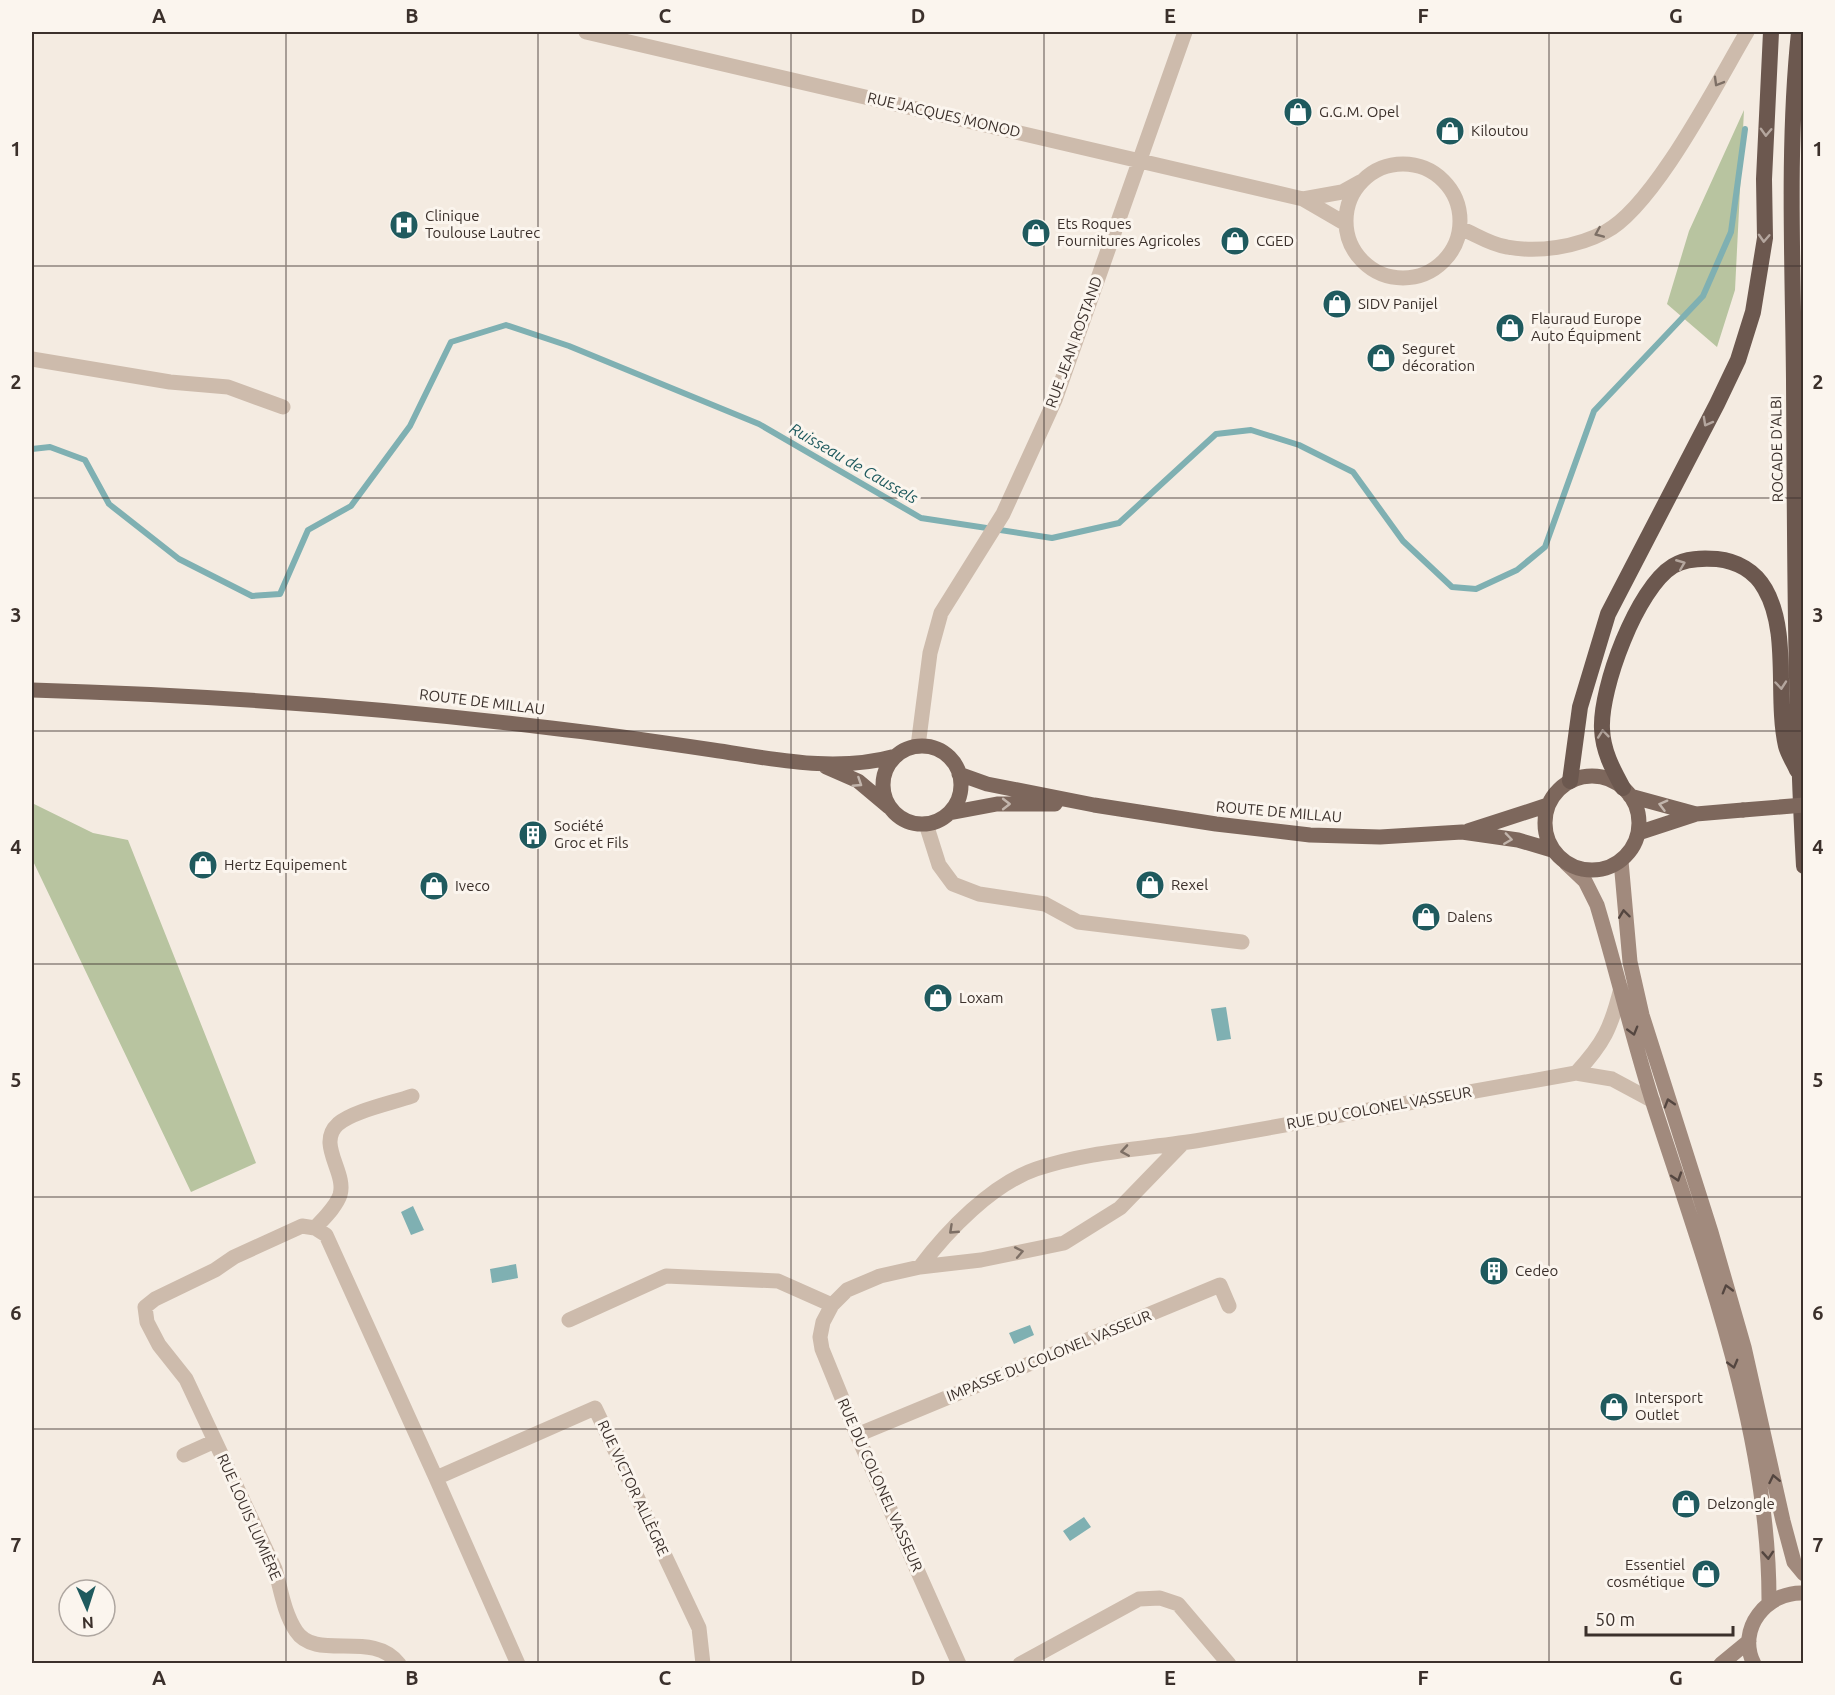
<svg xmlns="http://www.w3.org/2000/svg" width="1835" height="1695" font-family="Ubuntu,sans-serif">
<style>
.green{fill:#b8c4a0}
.water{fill:#7fb0b2}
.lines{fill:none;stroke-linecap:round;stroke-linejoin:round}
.stream{stroke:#7fb0b2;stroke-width:6}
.minor{stroke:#cdbbac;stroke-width:15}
.secondary{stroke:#a18a7d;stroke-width:15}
.primary{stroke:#7d675c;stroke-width:15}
.trunk{stroke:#6c584f;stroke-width:16}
.primary-bridge{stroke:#7d675c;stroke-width:15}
.oneway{stroke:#7d6f65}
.oneway2{stroke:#b4a69e}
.oneway3{stroke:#c2b5ac}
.oneway4{stroke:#544640}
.grid{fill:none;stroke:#3b302b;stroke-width:1.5;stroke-opacity:0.55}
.labels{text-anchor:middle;stroke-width:6;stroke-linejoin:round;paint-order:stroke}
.poi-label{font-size:15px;fill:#3b302b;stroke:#fbf5ee;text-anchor:start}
.street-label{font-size:15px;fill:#3b302b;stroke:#fbf5ee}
.water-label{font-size:16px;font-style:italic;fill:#1f5a5e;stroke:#fbf5ee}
.neatline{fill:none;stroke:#3b302b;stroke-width:2}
.grid-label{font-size:20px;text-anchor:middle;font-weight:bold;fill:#3b302b}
</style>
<rect width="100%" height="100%" fill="#f4ebe1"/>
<path class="green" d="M1744,110L1735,290L1717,347L1667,304L1689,231Z
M32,803L93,833L128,840L256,1163L191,1192L32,859Z"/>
<path class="water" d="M1226,1007L1231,1039L1217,1041L1211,1009Z
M413,1206L424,1230L411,1235L401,1212Z
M516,1264L518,1278L492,1283L490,1269Z
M1030,1325L1034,1335L1014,1344L1009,1333Z
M1084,1517L1091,1527L1070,1541L1063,1531Z"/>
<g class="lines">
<path class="stream" d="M32,449L50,447L85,460L109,504L179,559L252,596L280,594L308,530L351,506L410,426L451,342L506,325L569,346L759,424L921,518L1052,538L1119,523L1216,434L1251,430L1299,445L1353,472L1403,541L1452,587L1476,589L1517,570L1545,547L1594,411L1703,296L1731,232L1745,129"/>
<path class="minor" d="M586,32L1303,199L1346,224
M1346 221a57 57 0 1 1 114 0a57 57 0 1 1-114 0Z
M1303,199L1342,192L1360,182
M1460,228C1475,234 1491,245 1507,247C1538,253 1577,247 1605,232C1654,207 1718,81 1747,32
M32,359L170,382L228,387L283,407
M918,746L930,653L941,613L1003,514L1055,400L1185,32
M926,824L939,865L953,884L979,894L1045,904L1078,922L1242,942
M1576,1073C1604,1043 1611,1028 1621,988
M315,1228C323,1219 336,1207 340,1195C347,1172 316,1144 338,1124C353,1111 392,1103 412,1096
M920,1267C947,1231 992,1184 1036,1169C1089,1151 1146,1149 1201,1140C1326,1118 1451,1095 1576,1073L1612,1079L1653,1101
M569,1320L666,1276L778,1281L832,1305
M857,1435L1220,1285L1229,1306
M184,1455L215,1441
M399,1664C373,1629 316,1662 296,1631C284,1613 281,1590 275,1569L186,1379L159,1345L147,1322L145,1307L155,1299L215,1270L234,1257L302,1226L315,1228L326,1235L436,1478
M518,1664L436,1478L595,1408L699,1628L703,1664
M959,1664L857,1435L822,1349L820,1337L823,1322L832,1305L847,1290L880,1276L920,1267L981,1260L1064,1243L1120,1208L1183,1143
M1020,1664L1139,1599L1160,1598L1178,1604L1229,1664"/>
<path class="secondary" d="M1621,861L1630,962L1642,1015L1711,1232L1744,1347L1783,1521L1794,1562L1804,1574
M1566,863L1585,881L1597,905C1617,972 1633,1040 1654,1106C1705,1263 1770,1436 1769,1603
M1721,1664L1749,1641
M1754,1664C1736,1629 1767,1591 1804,1593"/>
<path class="primary" d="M32,690C205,695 378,707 551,728C605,734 659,742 713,750C774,759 835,773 896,756
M883 785a39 39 0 1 1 78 0a39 39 0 1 1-78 0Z
M826,767L858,781L889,807
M959,774L987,784L1094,805L1216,824L1310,835L1380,837L1462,832L1518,840L1552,850
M1545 823a47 47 0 1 1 94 0a47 47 0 1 1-94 0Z
M1630,796L1696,814
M949,813L997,804H1055
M1468,831L1548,805
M1638,833L1696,814L1743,810"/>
<path class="trunk" d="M1799,32C1787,147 1793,265 1794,380C1795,542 1795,704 1804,866
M1570,781L1580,707L1608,614L1717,404L1738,360L1753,312L1765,238L1764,179L1771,32
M1623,788C1612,768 1603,751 1602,729C1600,688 1637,588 1673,566C1686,558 1702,558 1717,559C1737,561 1755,571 1765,589C1790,632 1775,698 1786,746C1788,754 1794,763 1797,770"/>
<path class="primary-bridge" d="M1743,810L1804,805"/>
</g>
<defs><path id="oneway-chevron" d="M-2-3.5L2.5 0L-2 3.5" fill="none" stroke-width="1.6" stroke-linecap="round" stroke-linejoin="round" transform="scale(1.5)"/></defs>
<g class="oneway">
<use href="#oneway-chevron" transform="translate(1718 82) rotate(120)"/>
<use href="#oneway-chevron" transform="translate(1599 233) rotate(157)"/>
<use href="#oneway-chevron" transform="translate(1125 1151) rotate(171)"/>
<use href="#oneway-chevron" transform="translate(953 1230) rotate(137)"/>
<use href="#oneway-chevron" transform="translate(1019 1252) rotate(-11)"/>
</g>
<g class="oneway2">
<use href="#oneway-chevron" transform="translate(1766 132) rotate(92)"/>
<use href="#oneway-chevron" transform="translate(1764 238) rotate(93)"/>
<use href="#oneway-chevron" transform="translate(1707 422) rotate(119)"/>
<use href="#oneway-chevron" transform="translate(1681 564) rotate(-22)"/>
<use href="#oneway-chevron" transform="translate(1781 685) rotate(85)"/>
<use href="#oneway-chevron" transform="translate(1603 734) rotate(-96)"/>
</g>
<g class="oneway3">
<use href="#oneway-chevron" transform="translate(858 783) rotate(33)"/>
<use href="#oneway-chevron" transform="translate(1006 804)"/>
<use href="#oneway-chevron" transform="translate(1663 805) rotate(-165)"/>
<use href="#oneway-chevron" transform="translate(1508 839) rotate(8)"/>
</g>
<g class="oneway4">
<use href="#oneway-chevron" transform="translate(1624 914) rotate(-97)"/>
<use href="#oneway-chevron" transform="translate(1633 1031) rotate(74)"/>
<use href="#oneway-chevron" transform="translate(1669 1103) rotate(-107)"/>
<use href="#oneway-chevron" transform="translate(1677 1177) rotate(72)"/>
<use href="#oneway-chevron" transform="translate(1727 1289) rotate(-106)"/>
<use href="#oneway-chevron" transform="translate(1733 1364) rotate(75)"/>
<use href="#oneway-chevron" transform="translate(1774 1479) rotate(-102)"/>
<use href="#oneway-chevron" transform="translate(1768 1555) rotate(86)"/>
</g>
<path class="grid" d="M286,32V1664M538,32V1664M791,32V1664M1044,32V1664M1297,32V1664M1549,32V1664M32,266H1804M32,498H1804M32,731H1804M32,964H1804M32,1197H1804M32,1429H1804"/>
<defs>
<g id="shop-disc" transform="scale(1.5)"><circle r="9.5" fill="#1f5a5e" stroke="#fbf5ee"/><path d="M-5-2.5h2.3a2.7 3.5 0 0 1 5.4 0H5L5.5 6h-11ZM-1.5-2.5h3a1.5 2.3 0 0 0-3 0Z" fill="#fff"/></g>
<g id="hospital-disc" transform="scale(1.5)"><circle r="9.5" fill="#1f5a5e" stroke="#fbf5ee"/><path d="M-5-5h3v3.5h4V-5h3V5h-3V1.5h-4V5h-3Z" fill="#fff"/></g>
<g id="building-disc" transform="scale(1.5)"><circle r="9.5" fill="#1f5a5e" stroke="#fbf5ee"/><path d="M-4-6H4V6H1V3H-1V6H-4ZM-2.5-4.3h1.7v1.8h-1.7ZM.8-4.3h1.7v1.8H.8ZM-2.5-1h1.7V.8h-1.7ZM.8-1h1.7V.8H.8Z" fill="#fff"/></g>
</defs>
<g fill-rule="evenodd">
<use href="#shop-disc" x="1298" y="112"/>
<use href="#shop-disc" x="1450" y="131"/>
<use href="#hospital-disc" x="404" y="225"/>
<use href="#shop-disc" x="1036" y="233"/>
<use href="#shop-disc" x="1235" y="241"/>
<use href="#shop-disc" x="1337" y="304"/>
<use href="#shop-disc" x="1510" y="328"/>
<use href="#shop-disc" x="1381" y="358"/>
<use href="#building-disc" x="533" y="835"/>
<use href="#shop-disc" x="203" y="865"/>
<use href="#shop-disc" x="1150" y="885"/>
<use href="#shop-disc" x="434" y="886"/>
<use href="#shop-disc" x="1426" y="917"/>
<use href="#shop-disc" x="938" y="998"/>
<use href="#building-disc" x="1494" y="1271"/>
<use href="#shop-disc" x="1614" y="1407"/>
<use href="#shop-disc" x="1686" y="1504"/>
<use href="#shop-disc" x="1706" y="1574"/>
</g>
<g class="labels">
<g class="poi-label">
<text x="1319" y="117">G.G.M. Opel</text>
<text x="1471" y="136">Kiloutou</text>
<text x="425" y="221">Clinique<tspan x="425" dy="17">Toulouse Lautrec</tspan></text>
<text x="1057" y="229">Ets Roques<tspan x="1057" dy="17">Fournitures Agricoles</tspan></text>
<text x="1256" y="246">CGED</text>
<text x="1358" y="309">SIDV Panijel</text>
<text x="1531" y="324">Flauraud Europe<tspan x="1531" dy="17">Auto Équipment</tspan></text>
<text x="1402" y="354">Seguret<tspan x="1402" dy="17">décoration</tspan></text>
<text x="554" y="831">Société<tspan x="554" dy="17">Groc et Fils</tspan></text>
<text x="224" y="870">Hertz Equipement</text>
<text x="1171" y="890">Rexel</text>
<text x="455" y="891">Iveco</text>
<text x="1447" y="922">Dalens</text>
<text x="959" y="1003">Loxam</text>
<text x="1515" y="1276">Cedeo</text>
<text x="1635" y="1403">Intersport<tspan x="1635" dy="17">Outlet</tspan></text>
<text x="1707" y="1509">Delzongle</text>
<text x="1685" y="1570" text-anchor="end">Essentiel<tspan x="1685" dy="17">cosmétique</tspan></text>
</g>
<g class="street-label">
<text transform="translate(944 115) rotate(13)" y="5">RUE JACQUES MONOD</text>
<text transform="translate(1074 342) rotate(-70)" y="5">RUE JEAN ROSTAND</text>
<text transform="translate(1777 449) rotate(-91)" y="5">ROCADE D'ALBI</text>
<text transform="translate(482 702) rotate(7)" y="5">ROUTE DE MILLAU</text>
<text transform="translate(1279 812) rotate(5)" y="5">ROUTE DE MILLAU</text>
<text transform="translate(1379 1108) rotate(-10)" y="5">RUE DU COLONEL VASSEUR</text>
<text transform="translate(1049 1356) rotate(-22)" y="5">IMPASSE DU COLONEL VASSEUR</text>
<text transform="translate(880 1485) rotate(66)" y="5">RUE DU COLONEL VASSEUR</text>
<text transform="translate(633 1488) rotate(65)" y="5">RUE VICTOR ALLÈGRE</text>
<text transform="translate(249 1517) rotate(66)" y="5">RUE LOUIS LUMIÈRE</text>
</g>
<g class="water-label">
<text transform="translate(854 463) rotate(30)" y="6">Ruisseau de Caussels</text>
</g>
</g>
<rect width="1835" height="1695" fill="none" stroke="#fbf5ee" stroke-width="66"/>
<g transform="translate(87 1608) rotate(177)"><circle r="28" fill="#fbf5ee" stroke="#aea6a0" stroke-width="1.5"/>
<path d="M0-4.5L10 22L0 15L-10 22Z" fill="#1f5a5e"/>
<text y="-9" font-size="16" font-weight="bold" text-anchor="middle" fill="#3b302b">N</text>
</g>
<path d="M1586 1626v9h147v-9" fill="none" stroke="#3b302b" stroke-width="3"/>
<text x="1595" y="1626" font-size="18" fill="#3b302b" stroke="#fbf5ee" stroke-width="4.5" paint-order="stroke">50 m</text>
<rect x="33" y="33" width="1769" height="1629" class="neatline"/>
<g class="grid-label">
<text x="159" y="23">A</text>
<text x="412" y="23">B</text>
<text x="665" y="23">C</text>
<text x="918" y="23">D</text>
<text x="1170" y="23">E</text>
<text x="1423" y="23">F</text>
<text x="1676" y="23">G</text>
<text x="16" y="156">1</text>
<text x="1818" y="156">1</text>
<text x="16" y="389">2</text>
<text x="1818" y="389">2</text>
<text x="16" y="622">3</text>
<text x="1818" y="622">3</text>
<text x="16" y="854">4</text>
<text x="1818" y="854">4</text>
<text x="16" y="1087">5</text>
<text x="1818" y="1087">5</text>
<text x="16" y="1320">6</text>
<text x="1818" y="1320">6</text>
<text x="16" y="1552">7</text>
<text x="1818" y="1552">7</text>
<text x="159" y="1685">A</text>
<text x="412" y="1685">B</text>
<text x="665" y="1685">C</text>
<text x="918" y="1685">D</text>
<text x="1170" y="1685">E</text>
<text x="1423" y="1685">F</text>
<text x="1676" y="1685">G</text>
</g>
</svg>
